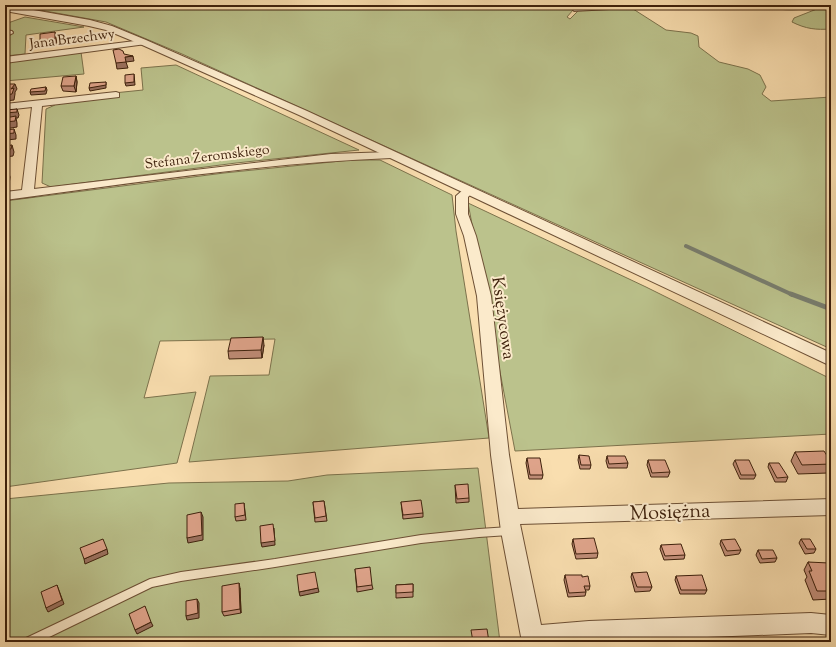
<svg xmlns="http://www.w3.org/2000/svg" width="836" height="647" font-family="'Sorts Mill Goudy',serif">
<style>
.green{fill:#bbc28c;stroke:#7c724c}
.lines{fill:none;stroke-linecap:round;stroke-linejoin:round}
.stream-far1{stroke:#787d6e;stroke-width:4}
.stream{stroke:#787d6e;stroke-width:5}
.service-casing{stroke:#6d5035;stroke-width:2}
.minor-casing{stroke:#6d5035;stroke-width:2}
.tertiary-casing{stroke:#6d5035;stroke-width:2}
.service{fill:#fbeacb;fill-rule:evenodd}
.minor{fill:#fbeacb;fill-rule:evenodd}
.tertiary{fill:#fbeacb;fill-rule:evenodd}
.wall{fill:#c08d78;stroke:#3e210c}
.shaded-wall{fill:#9c7361;stroke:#3e210c}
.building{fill:#dfa48b;stroke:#3e210c}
.labels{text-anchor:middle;stroke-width:4;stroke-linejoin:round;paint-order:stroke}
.far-street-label{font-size:14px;fill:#3e210c;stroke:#fbeacb}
.street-label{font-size:17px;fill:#3e210c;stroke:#fbeacb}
.near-street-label{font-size:20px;fill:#3e210c;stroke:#fbeacb}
</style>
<rect width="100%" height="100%" fill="#f9deaf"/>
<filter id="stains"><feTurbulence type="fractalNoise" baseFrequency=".005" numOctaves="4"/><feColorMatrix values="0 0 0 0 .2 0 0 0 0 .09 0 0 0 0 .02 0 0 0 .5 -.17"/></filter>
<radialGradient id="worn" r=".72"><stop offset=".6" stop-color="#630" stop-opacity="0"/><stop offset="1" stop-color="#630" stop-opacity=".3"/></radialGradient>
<path class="green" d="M12,5H562L573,10L567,17L570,19L579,10L630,7L666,30L691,33L698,36L699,47L719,62L748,69L760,75L766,87L762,94L771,101L831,97V349L182,54L106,22Z
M755,5H790L803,9C790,11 767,9 755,5Z
M827,5H831V29C816,30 806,29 792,22L794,18Z
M25,17L84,27L26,35L25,54L5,56V35L14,32L5,30V24Z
M81,52L84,74L5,81V61Z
M176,65L359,150L236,163L51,187L42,183L46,109L55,105V99L143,90L141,68Z
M351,160H380L452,195L456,231L489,438L189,462L210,376L269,375L275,339L160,341L144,398L196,392L177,463L5,487V201L224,173Z
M468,203L646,287L831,379V434L515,451Z
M478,468L500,642H5V499L169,483L288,481L327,475Z"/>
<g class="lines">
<path class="stream-far1" d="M686,246L793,295"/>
<path class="stream" d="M791,294L831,309"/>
<g class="service-casing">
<path id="service" d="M565,5L574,6L575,9L664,5L662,6L574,11L572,8Z
M509,527L512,528L514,531L512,534L509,535L479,537L421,543L275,567L181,581L152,587L39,642H23L24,639L150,579L181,572L275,559L421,535L479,529Z"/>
</g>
<g class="minor-casing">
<path id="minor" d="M5,30L12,31L13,33L9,35L5,34Z
M143,40H146V44L5,63V57Z
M116,92L119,93V97L42,106L34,189L331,154L391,152L396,155L391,158C262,163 133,183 5,200V192L22,190L32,107L5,110V104Z
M468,187L474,191L468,197V214L476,236L491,296L509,455L518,509L831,499V515L520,524L541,625L589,621L811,613L831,615V635L811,633L581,642H522L501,531L491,455L477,296L464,236L456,214V196L464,189Z"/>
</g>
<g class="tertiary-casing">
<path id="tertiary" d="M5,5L90,20L112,26L146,40L307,111L831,353V366L299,115L140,44L106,30L89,26L5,11Z"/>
</g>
<use href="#service" class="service"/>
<use href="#minor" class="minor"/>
<use href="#tertiary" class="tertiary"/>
</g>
<path class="wall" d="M76,76L77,82L76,92L63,91L61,86Z
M264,345L262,358L229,359L228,351Z
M795,452L831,462V467L828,473L798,474L791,461Z
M579,455L591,465L590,469H580L578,460Z
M607,456L628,463L627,468H608L606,461Z
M527,458L543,475L542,479H529L526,463Z
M648,460L670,472L668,477H651L647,465Z
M735,460L756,475L754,479H740L733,464Z
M769,463L788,477L786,482H775L768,467Z
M455,485L469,498V502L456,503Z
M324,501L327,521L315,522L313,502Z
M401,502L423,513V517L403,519Z
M244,503L246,520L236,521L235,517Z
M573,539L598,553L597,558L576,559L572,544Z
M801,539L816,549L814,553L805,554L799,543Z
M721,540L741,550L739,554L725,556L720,544Z
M661,545L685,555L684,559L664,560L660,549Z
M758,550L777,558L775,562L760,563L756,555Z
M808,562L831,567V599L813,600L805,580L807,577L804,570Z
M355,569L372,585L373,589L357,592Z
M632,573L652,587L650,591L635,592L631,577Z
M565,575L590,586L589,590H585L586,592L585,596L568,597L564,580Z
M676,576L707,590L705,594H680L675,580Z
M413,584V597L396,598V585Z
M240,588L241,613L224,616L222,612Z"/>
<path class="shaded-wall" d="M55,32L57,44L41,46L40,41Z
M133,56L134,61L126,62L128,68L117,69L116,63L125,57Z
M134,74L135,85L126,86L125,83Z
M76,76L77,82L76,92L74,86Z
M106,82V88L90,91L89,88Z
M15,84L17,89L15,92V94L14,100L5,101V95Z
M46,87L47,90L46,94L31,95L30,92Z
M17,109L19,115L18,118H16L17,123V127L5,129V113Z
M14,129L16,135V139L7,140V144H5V134Z
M12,145L14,152L13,156L5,157V150Z
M8,170L10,177L9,185L5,186V178Z
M263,337L264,345L262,358L261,350Z
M201,512L203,517V540L188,543L187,538Z
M274,528L275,545L262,547L261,543Z
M107,549L108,554L85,564L84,559Z
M239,583L240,588L241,613L240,609Z
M57,585L64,604L48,612L46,608Z
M318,588L319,592L300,596L299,592Z
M197,599L199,603V618L187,620L186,616Z
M151,622L153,626L137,634L135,630Z"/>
<path class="building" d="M55,32V39L40,41V34Z
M119,49L123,51L124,54L133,56L125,57L126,62L116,63L113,50Z
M134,74V82L125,83V75Z
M76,76L74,86H61L63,77Z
M106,82V85L89,88L90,83Z
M5,84H15L11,89L14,88L12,94L5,95Z
M46,87L45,91L30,92L31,89Z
M17,109V112L5,113V110Z
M16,116L15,121L5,122V118Z
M14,129V133L5,134V130Z
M12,145L11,149L5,150V146Z
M8,170L7,178H5V171Z
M263,337L261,350L228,351L231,338Z
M824,451L831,462V464L802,465L795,452Z
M579,455L589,456L591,465H581Z
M607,456H625L628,463L609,464Z
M527,458H540L543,475H530Z
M648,460H665L670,472L652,473Z
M735,460H749L756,475H741Z
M769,463H779L788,477L777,478Z
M468,484L469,498L457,499L455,485Z
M421,500L423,513L403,515L401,502Z
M324,501L326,516L315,518L313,502Z
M244,503L245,515L235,517V504Z
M201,512L202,535L187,538V515Z
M273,524L275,541L261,543L260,526Z
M594,538L598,553L576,554L573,539Z
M103,539L107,549L84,559L80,548Z
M735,539L741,550L727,551L721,540Z
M801,539H810L816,549H807Z
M681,544L685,555L665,556L661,545Z
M758,550H773L777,558L762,559Z
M808,562L829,563L831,567V591H817L809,571H812Z
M370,567L372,585L357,587L355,569Z
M315,572L318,588L299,592L297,575Z
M647,572L652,587H637L632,573Z
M565,575H582V577L588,576L590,586H584L586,592L569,593Z
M702,575L707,590H681L676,576Z
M239,583L240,609L222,612V586Z
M413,584V592L396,593V585Z
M57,585L62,600L46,608L41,592Z
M197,599L198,613L186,616V601Z
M145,606L151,622L135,630L129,614Z
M487,629L489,642H473L471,630Z"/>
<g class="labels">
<g class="far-street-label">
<text transform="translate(72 38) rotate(-7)" y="5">Jana Brzechwy</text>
<text transform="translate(207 156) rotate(-7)" y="5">Stefana Żeromskiego</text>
</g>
<g class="street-label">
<text transform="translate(504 318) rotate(82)" y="6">Księżycowa</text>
</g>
<g class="near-street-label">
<text transform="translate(670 511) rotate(-2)" y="7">Mosiężna</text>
</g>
</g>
<rect width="836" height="647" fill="none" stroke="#f9deaf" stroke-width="20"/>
<rect x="6" y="6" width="824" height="635" fill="none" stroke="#3e210c" stroke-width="2"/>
<rect x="10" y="10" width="816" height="627" fill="none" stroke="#3e210c"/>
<rect width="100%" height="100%" filter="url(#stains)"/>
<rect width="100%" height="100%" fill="url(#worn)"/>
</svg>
